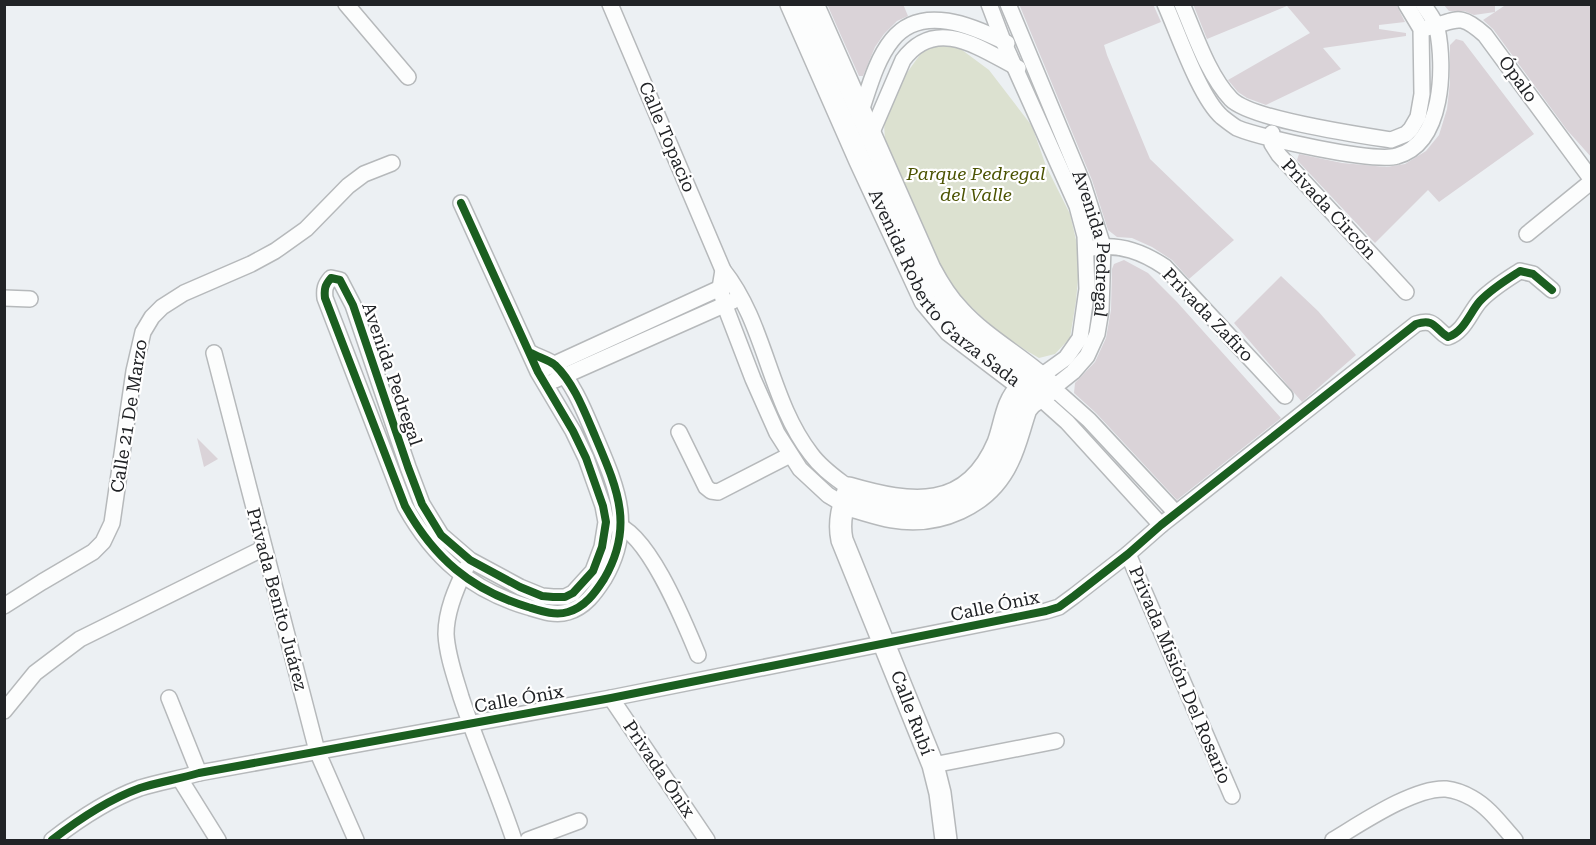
<svg xmlns="http://www.w3.org/2000/svg" width="1596" height="845" font-family="'Roboto Serif',serif">
<style>
.green{fill:#dce1d0}
.building{fill:#dad3d8}
.lines{fill:none;stroke-linecap:round;stroke-linejoin:round}
.street-casing{stroke:#b6b9bb;stroke-width:18}
.secondary-casing{stroke:#b6b9bb;stroke-width:24}
.street{stroke:#fcfdfd;stroke-width:15}
.secondary{stroke:#fcfdfd;stroke-width:21}
.cycleway-casing{stroke:#fff;stroke-width:11}
.cycleway{stroke:#1b5e20;stroke-width:8}
.labels{text-anchor:middle;stroke-width:4.5;stroke-linejoin:round;paint-order:stroke}
.street-label{font-size:18px;fill:#212326;stroke:#fff}
.park-label{font-size:18px;font-style:italic;fill:#4b5302;stroke:#fff}
</style>
<rect width="100%" height="100%" fill="#ecf0f3"/>
<path class="green" d="M954,44L989,70L1032,126L1046,166L1070,214L1080,257L1076,301L1070,338L1055,354L1039,358C994,333 952,294 927,248C917,229 911,208 903,189C894,167 881,143 885,119C890,93 910,69 925,48Z"/>
<path class="building" d="M827,4H903L908,16L897,21L884,34L875,47L863,76H859Z
M1019,4H1153L1161,22L1104,45L1107,55L1150,159L1234,240L1189,279L1172,260L1152,247L1132,238L1117,237L1108,230L1092,180Z
M1193,4H1396L1405,22L1379,25V29L1406,33V36L1323,48L1341,69L1266,105L1247,98L1238,92L1228,80L1310,33L1287,6L1207,39Z
M1443,4H1495V12L1507,4H1592V158L1567,130L1493,29L1483,20L1495,12L1474,15L1464,11H1449Z
M1456,39L1463,41L1534,134L1439,202L1428,190L1375,243L1297,160L1299,154L1342,163L1386,167L1405,164L1426,151L1439,135L1447,109L1450,82V45Z
M1124,260L1148,273L1177,302L1281,418L1177,500L1096,413L1074,393L1075,383L1095,362L1106,338L1111,310L1112,269L1114,264Z
M1281,276L1318,311L1356,355L1302,402L1234,323Z
M197,438L218,459L204,467Z"/>
<g class="lines">
<g class="street-casing">
<g id="street">
<path d="M346,4L408,77"/>
<path d="M610,4L723,270C766,324 769,400 811,454C821,468 836,478 849,488"/>
<path d="M989,4L1003,41L1077,206L1085,236L1087,289L1080,338L1066,358L1041,376"/>
<path id="s1" d="M1008,4L1083,184L1103,246L1101,310L1097,334L1087,356L1073,372L1053,388L1089,420L1176,513"/>
<path d="M1165,4C1178,33 1200,98 1222,117C1227,121 1232,125 1237,128C1261,138 1375,163 1397,156C1444,143 1445,66 1437,28C1435,20 1428,12 1423,4"/>
<path d="M1182,4C1195,34 1208,75 1231,99C1250,119 1359,135 1391,140L1406,134L1411,129L1418,117L1422,94L1421,29L1406,4"/>
<path d="M1427,28C1457,21 1458,11 1485,35L1592,180"/>
<path d="M859,117C868,92 875,61 892,40C921,3 973,26 1007,43"/>
<path d="M1272,133V144L1279,155L1406,292"/>
<path d="M869,139L903,60C936,15 981,49 1018,68"/>
<path d="M461,203L538,372L573,431L586,458L603,506L606,522L602,547L593,571L573,593L565,597H553L542,596L520,587L470,560L441,535L422,504L408,467L353,305L340,280L331,278C325,285 324,289 325,298L405,506C434,558 471,590 528,607C541,611 555,616 568,612C585,607 595,593 604,579C635,526 617,488 595,436C585,413 574,383 555,365C549,360 538,357 531,353"/>
<path d="M1527,234L1592,181"/>
<path d="M1093,248C1120,243 1143,252 1165,267L1285,396"/>
<path d="M723,270L720,288L725,306L753,379L777,433L800,469L828,495L843,504"/>
<path d="M4,298L30,299"/>
<path d="M214,353L317,751L356,840"/>
<path d="M546,368L729,284"/>
<path d="M555,380L733,301"/>
<path d="M1039,397L1067,422L1161,525"/>
<path d="M679,432L706,487L711,491L718,492L790,455"/>
<path d="M614,524C648,531 685,624 698,655"/>
<path d="M1128,554L1232,796"/>
<path d="M466,568C456,588 446,611 446,634C447,655 455,677 461,697C477,745 498,792 514,840"/>
<path d="M4,606L42,582L93,552L103,542L112,523L134,371L143,332L152,317L162,307L184,293L251,264L275,251L306,229L348,186L364,174L392,163"/>
<path d="M169,698L199,773"/>
<path d="M611,698L707,840"/>
<path d="M4,711L35,673L80,639L264,548"/>
<path d="M933,765L1056,741"/>
<path d="M180,779L218,840"/>
<path d="M52,840C79,819 107,800 140,788C159,782 179,779 199,773L611,698L1046,611L1059,607L1074,596L1128,554L1161,525L1416,324C1436,318 1434,329 1448,337C1464,332 1470,312 1480,301C1491,289 1506,280 1520,271L1533,274L1552,290"/>
<path d="M528,840L579,821"/>
<path d="M1333,840C1360,824 1414,787 1446,789C1455,790 1465,794 1472,798C1490,808 1502,826 1515,840"/>
</g>
</g>
<g class="secondary-casing">
<g id="secondary">
<path id="s2" d="M791,4L860,161L925,301L950,331L1033,394"/>
<path d="M813,4L930,269C938,284 947,299 959,311C986,341 1024,360 1053,388L1031,403L1026,409C1020,426 1016,445 1008,461C987,505 938,525 892,517C876,514 860,508 843,504"/>
<path d="M946,840L940,793L933,765L842,540C838,521 843,506 849,488C911,506 968,514 998,443C1005,425 1006,401 1021,388C1027,383 1034,380 1041,376"/>
</g>
</g>
<use href="#street" class="street"/>
<use href="#secondary" class="secondary"/>
<g class="cycleway-casing">
<path id="cycleway" d="M461,203L538,372L573,431L586,458L603,506L606,522L602,547L593,571L573,593L565,597H553L542,596L520,587L470,560L441,535L422,504L408,467L353,305L340,280L331,278C325,285 324,289 325,298L405,506C434,558 471,590 528,607C541,611 555,616 568,612C585,607 595,593 604,579C635,526 617,488 595,436C585,413 574,383 555,365C549,360 538,357 531,353
M52,840C79,819 107,800 140,788C159,782 179,779 199,773L611,698L1046,611L1059,607L1074,596L1128,554L1161,525L1416,324C1436,318 1434,329 1448,337C1464,332 1470,312 1480,301C1491,289 1506,280 1520,271L1533,274L1552,290"/>
</g>
<use href="#cycleway" class="cycleway"/>
</g>
<g class="labels">
<g class="street-label">
<text transform="translate(1518 79) rotate(54)" y="6">Ópalo</text>
<text transform="translate(667 137) rotate(67)" y="6">Calle Topacio</text>
<text transform="translate(1329 209) rotate(47)" y="6">Privada Circón</text>
<text dy="6" stroke="none"><textPath href="#s1" startOffset="256">Avenida Pedregal</textPath></text>
<text dy="6" stroke="none"><textPath href="#s2" startOffset="327">Avenida Roberto Garza Sada</textPath></text>
<text transform="translate(1208 315) rotate(46)" y="6">Privada Zafiro</text>
<text transform="translate(392 374) rotate(71)" y="6">Avenida Pedregal</text>
<text transform="translate(129 416) rotate(-81)" y="6">Calle 21 De Marzo</text>
<text transform="translate(277 599) rotate(75)" y="6">Privada Benito Juárez</text>
<text transform="translate(995 606) rotate(-12)" y="6">Calle Ónix</text>
<text transform="translate(1180 675) rotate(67)" y="6">Privada Misión Del Rosario</text>
<text transform="translate(519 699) rotate(-10)" y="6">Calle Ónix</text>
<text transform="translate(912 713) rotate(69)" y="6">Calle Rubí</text>
<text transform="translate(659 769) rotate(56)" y="6">Privada Ónix</text>
</g>
<g class="park-label">
<text x="976" y="180">Parque Pedregal<tspan x="976" dy="21">del Valle</tspan></text>
</g>
</g>
<rect width="1596" height="845" fill="none" stroke="#212326" stroke-width="12"/>
</svg>
